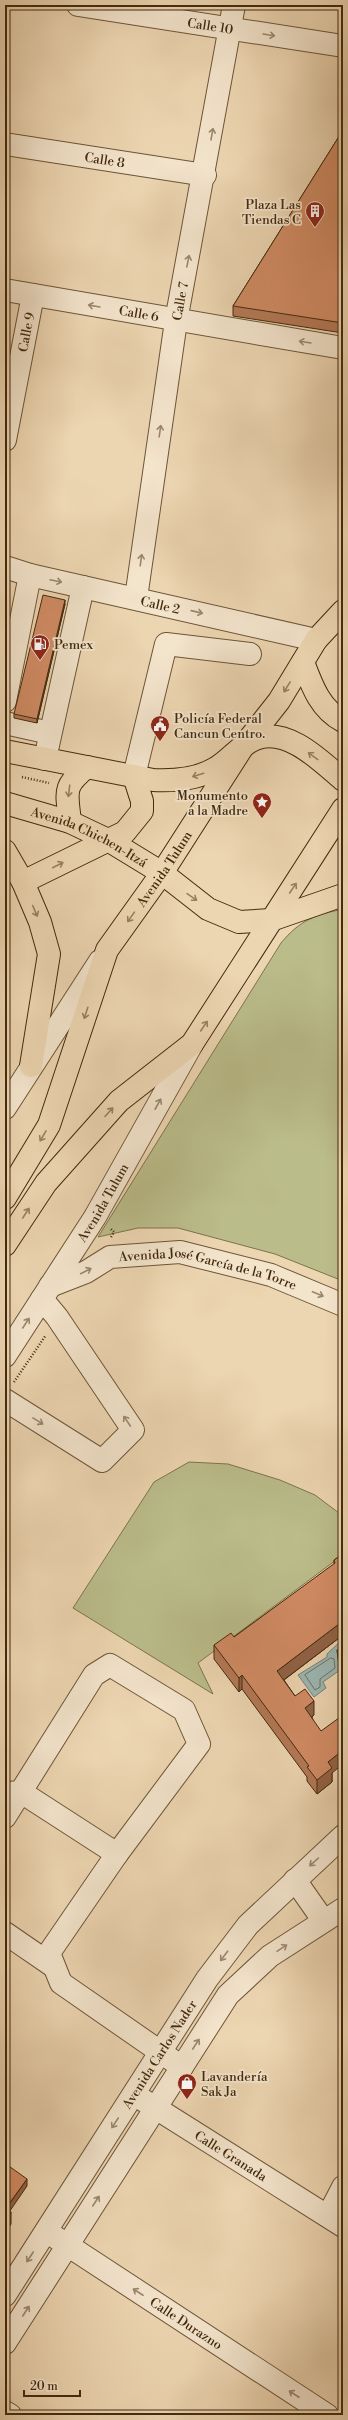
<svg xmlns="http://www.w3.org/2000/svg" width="348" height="2420" font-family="'Libre Bodoni',serif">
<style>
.green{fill:#babc8a;stroke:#7e734c}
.water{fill:#9bb7b4;stroke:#787f72}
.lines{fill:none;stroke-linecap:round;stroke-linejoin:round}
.shore{stroke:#6f7061;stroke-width:1}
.minor-casing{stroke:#6d5537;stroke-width:24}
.major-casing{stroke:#432a0e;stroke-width:24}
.path{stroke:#432a0e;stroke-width:2.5;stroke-dasharray:1 2;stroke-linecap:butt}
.minor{stroke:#f3e4cc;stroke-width:22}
.major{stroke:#ecd5b1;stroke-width:22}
.wall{fill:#b47856;stroke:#432a0e}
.shaded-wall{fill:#926146;stroke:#432a0e}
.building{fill:#d18b64;stroke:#432a0e}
.oneway{stroke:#9b876d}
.oneway2{stroke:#988060}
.labels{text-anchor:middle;stroke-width:3.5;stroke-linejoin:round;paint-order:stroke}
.street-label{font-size:13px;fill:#432a0e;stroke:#f3e4cc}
.poi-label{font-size:13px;fill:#432a0e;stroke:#f3e4cc;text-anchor:start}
</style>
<rect width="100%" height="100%" fill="#ecd5b1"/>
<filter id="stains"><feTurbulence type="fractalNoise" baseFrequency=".005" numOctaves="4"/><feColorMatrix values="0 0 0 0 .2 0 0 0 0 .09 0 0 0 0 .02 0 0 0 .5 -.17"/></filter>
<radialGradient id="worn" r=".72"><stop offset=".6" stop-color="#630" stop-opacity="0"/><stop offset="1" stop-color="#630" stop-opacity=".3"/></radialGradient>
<path class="green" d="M343,909V1281L275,1254L178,1228H138L98,1237L281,943C300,920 315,915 343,909Z
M189,1462L228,1464L280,1480L315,1495L343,1516V1567L336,1560L198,1663L213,1694L73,1608L154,1482Z"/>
<path class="water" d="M343,1639L340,1670L323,1682L326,1688L314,1697L298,1675L327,1657V1654Z"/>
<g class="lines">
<path class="shore" d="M331,1658L334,1659L335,1668L320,1679V1687L315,1690L305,1675Z"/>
<g class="minor-casing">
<g id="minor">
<path id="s1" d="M78,5L343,46"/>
<path id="s2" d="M5,144L205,175"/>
<path id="s3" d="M5,290L343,348"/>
<path id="s4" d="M5,440L33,295"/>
<path id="s5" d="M5,567L30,575L316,640"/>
<path id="s6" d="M136,598L176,321L234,5"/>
<path d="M5,701L30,575"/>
<path d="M5,723L50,733"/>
<path d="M45,759L83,587"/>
<path d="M134,776L166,644L250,654"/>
<path d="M5,1108L100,961"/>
<path id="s7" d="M50,1286L86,1272L110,1257L180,1252L271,1275L343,1305"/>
<path id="s8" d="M5,1356L95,1217L192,1044"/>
<path d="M5,1400L102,1461L133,1430L57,1317L42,1299"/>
<path d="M8,1793L21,1792L117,1854"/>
<path d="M5,1817L94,1675L110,1665L184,1710L199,1744L117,1854L49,1953L61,1983L182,2067"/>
<path d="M295,1880L323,1920"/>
<path d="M5,1933L53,1966"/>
<path id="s9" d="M143,2100L343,2226"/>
<path d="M328,2216L343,2187"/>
<path id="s10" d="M55,2237L327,2415"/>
<path id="s11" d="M5,2295L207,1979L248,1925L343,1836"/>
<path d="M5,2343L228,1995L270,1956L343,1909"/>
<path d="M5,2412L10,2415"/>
</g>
</g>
<g class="major-casing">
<g id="major">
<path d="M303,662C312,686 320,709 343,721"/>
<path d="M5,751L153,780C173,781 198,779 216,768C230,760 240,745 255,739C287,726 322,762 343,780"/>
<path id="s12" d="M5,803L70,822L108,840L162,873L208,909L239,922L271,920L343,895"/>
<path d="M70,822C67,792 62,787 87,767"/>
<path d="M5,851L23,882L40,922L49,954L31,1066"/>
<path d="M23,882L125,832L142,811V801L134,776"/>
<path id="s13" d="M5,1198L49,1125L107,950L162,873L242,748L279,701L316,640L343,611"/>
<path d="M5,1245L46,1183L119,1101L192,1044L343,809"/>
</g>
</g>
<path class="path" d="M22,777L49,783
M111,1237L114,1232L111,1229
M14,1382L46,1335"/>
<use href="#minor" class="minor"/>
<use href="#major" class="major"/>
</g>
<path class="wall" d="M343,130V333L233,316V306Z
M65,604L37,723L14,718V714Z
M343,1554V1635L284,1680L295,1696L314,1715L312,1717L332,1773V1782L317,1794L307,1781V1777L242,1689L239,1692L214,1659V1645L234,1637L334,1565V1560Z
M343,1649V1674H340L337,1650Z"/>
<path class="shaded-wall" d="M65,600V604L37,723V719Z
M343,1621V1635L277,1685V1671Z
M242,1675V1689L239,1692V1678Z
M314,1701V1715L305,1722V1708Z
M343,1750V1764L332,1773V1782L317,1794V1780L328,1762Z
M27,2179V2186L5,2218V2210Z
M11,2212V2224L5,2234V2222Z"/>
<path class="building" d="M343,130V323L233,306Z
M43,595L65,600L37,719L14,714Z
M343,1554V1621L277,1671L295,1696L305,1689L314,1701L305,1708L321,1731L343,1715V1750L328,1762L332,1768L317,1780L307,1767L309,1766L242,1675L239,1678L214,1645L231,1633L234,1637L335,1563L334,1560Z
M343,1649V1670H340L337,1650Z
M6,2164L27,2179L6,2208H5V2165Z
M5,2208L11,2212L5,2222Z"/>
<defs><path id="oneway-shaft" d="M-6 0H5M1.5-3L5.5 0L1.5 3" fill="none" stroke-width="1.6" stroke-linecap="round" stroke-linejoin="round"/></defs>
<g class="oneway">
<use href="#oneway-shaft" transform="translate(269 35) rotate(9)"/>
<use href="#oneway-shaft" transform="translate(212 134) rotate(-80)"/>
<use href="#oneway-shaft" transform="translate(188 261) rotate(-79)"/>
<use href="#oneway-shaft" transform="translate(94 306) rotate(-170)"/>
<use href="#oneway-shaft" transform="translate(305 342) rotate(-171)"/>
<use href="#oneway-shaft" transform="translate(160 431) rotate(-82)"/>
<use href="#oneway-shaft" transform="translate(141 560) rotate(-82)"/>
<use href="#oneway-shaft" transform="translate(56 581) rotate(12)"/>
<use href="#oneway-shaft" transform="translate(197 612) rotate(13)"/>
<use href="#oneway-shaft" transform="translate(158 1104) rotate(-61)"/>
<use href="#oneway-shaft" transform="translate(86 1271) rotate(-27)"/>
<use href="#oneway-shaft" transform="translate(318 1294) rotate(23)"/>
<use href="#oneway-shaft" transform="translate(26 1323) rotate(-57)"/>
<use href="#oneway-shaft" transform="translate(38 1421) rotate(32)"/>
<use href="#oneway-shaft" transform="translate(127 1421) rotate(-124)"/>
<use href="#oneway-shaft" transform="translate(314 1862) rotate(138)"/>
<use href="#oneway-shaft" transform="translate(282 1948) rotate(-34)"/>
<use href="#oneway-shaft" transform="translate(224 1956) rotate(127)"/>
<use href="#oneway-shaft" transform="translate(196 2044) rotate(-57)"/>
<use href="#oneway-shaft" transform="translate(115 2123) rotate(123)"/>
<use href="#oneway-shaft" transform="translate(96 2201) rotate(-57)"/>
<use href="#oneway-shaft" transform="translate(30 2257) rotate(123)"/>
<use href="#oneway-shaft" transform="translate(138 2292) rotate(-147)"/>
<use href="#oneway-shaft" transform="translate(26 2311) rotate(-57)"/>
<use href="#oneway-shaft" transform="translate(294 2394) rotate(-147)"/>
</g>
<g class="oneway2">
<use href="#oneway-shaft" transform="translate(287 687) rotate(122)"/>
<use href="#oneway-shaft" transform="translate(313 756) rotate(-144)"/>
<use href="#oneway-shaft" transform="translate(198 775) rotate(163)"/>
<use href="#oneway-shaft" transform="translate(69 791) rotate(97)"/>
<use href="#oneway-shaft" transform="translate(58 865) rotate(-27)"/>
<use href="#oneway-shaft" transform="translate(293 888) rotate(-56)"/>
<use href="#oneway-shaft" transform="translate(192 897) rotate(35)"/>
<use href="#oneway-shaft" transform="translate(35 911) rotate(67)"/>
<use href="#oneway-shaft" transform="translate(131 917) rotate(125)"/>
<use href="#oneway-shaft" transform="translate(86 1013) rotate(108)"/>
<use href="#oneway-shaft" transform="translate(204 1026) rotate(-56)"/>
<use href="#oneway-shaft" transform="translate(109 1112) rotate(-48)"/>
<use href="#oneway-shaft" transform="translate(43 1136) rotate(121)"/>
<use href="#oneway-shaft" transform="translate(26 1213) rotate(-57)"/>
</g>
<defs>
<g id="building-pin" transform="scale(1)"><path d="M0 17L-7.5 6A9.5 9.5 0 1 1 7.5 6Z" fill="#8f2418" stroke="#f3e4cc"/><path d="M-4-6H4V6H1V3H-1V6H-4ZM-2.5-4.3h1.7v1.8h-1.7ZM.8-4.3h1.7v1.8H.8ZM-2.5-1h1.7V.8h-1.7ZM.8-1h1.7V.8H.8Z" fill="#fff"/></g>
<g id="fuel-pin" transform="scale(1)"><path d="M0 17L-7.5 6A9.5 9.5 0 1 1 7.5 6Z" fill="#8f2418" stroke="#f3e4cc"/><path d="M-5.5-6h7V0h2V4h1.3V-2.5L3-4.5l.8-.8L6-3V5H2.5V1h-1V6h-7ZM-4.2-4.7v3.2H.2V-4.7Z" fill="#fff"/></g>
<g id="civic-pin" transform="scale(1)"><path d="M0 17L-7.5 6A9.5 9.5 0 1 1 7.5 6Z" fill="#8f2418" stroke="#f3e4cc"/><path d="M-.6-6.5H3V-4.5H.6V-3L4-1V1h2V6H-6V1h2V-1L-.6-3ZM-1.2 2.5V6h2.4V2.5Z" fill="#fff"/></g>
<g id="sight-pin" transform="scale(1)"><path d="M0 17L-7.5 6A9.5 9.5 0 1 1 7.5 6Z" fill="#8f2418" stroke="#f3e4cc"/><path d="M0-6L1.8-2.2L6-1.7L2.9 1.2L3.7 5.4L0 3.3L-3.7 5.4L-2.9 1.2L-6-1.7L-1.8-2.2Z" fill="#fff"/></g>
<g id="shop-pin" transform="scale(1)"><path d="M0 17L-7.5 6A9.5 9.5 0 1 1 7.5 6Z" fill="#8f2418" stroke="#f3e4cc"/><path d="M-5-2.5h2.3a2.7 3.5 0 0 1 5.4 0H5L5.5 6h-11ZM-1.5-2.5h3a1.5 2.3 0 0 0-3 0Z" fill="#fff"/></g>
</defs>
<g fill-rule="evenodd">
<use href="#building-pin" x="315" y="211"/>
<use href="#fuel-pin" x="40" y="644"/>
<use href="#civic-pin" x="160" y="725"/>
<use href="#sight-pin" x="262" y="802"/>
<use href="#shop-pin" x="187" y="2083"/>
</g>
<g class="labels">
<g class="street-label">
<text dy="5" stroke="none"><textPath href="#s1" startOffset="134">Calle 10</textPath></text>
<text dy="5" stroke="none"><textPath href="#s2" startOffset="101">Calle 8</textPath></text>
<text dy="5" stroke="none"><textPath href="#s6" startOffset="300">Calle 7</textPath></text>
<text dy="5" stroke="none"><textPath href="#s3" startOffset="136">Calle 6</textPath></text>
<text dy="5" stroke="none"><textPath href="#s4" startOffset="110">Calle 9</textPath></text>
<text dy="5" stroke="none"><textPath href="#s5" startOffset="160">Calle 2</textPath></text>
<text dy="5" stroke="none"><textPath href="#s12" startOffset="91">Avenida Chichen-Itzá</textPath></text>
<text dy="5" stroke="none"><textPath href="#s13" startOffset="369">Avenida Tulum</textPath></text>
<text dy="5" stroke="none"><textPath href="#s8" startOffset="182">Avenida Tulum</textPath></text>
<text dy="5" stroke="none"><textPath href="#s7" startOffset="167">Avenida José García de la Torre</textPath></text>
<text dy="5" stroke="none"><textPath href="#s11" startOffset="286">Avenida Carlos Nader</textPath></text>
<text dy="5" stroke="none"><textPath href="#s9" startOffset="104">Calle Granada</textPath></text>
<text dy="5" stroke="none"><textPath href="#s10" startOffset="157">Calle Durazno</textPath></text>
</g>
<g class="poi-label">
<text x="301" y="209" text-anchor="end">Plaza Las<tspan x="301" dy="15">Tiendas C</tspan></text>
<text x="54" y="649">Pemex</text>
<text x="174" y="723">Policía Federal<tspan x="174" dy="15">Cancun Centro.</tspan></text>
<text x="248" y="800" text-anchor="end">Monumento<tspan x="248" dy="15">a la Madre</tspan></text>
<text x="201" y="2081">Lavandería<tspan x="201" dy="15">Sak Ja</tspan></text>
</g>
</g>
<rect width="348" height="2420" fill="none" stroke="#ecd5b1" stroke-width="20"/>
<rect x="6" y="6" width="336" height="2408" fill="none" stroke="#432a0e" stroke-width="2"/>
<rect x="10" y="10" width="328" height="2400" fill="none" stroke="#432a0e"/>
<path d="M24 2390v6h56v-6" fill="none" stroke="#432a0e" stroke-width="2"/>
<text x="30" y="2390" font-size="12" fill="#432a0e" stroke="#f3e4cc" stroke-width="3" paint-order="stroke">20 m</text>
<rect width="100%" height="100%" filter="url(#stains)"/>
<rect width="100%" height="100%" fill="url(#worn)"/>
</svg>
